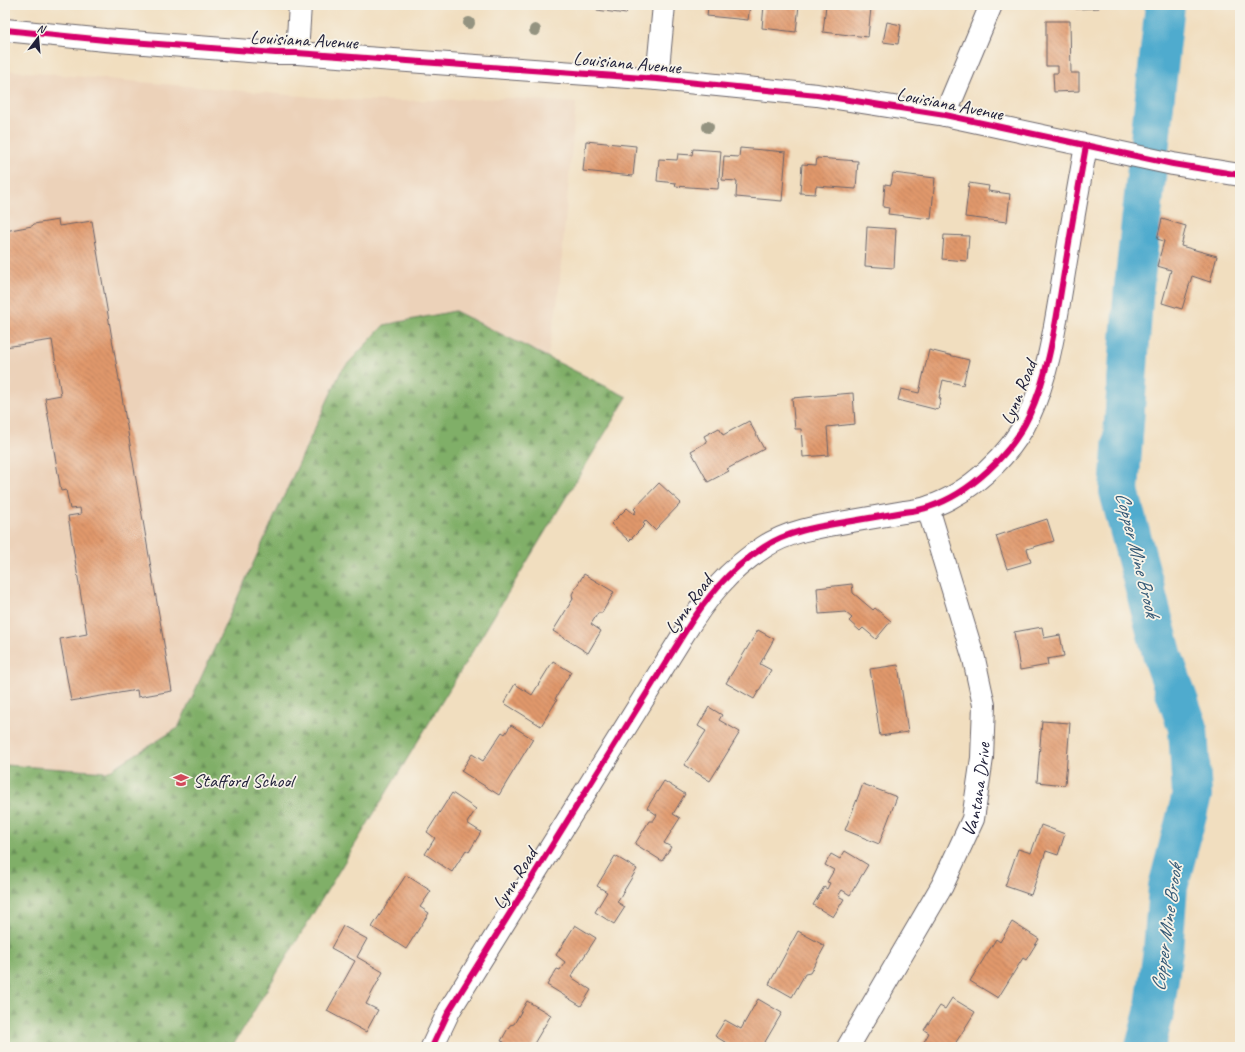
<svg xmlns="http://www.w3.org/2000/svg" width="1245" height="1052" font-family="Caveat,sans-serif">
<style>
.built{fill:#ecd2b9}
.forest{fill:url(#forest-firs);stroke:#516851}
.lines{fill:none;stroke-linecap:round;stroke-linejoin:round}
.river{stroke:#50abce;stroke-width:40}
.building{fill:url(#building-back-hatch)}
.minor-casing{stroke:#6a6469;stroke-width:24}
.minor{stroke:#fff;stroke-width:22}
.cycleway-casing{stroke:#f7f3e8;stroke-width:8}
.cycleway{stroke:#d6006c;stroke-width:6}
.tree{fill:#949380}
.labels{text-anchor:middle;stroke-width:3.5;stroke-linejoin:round;paint-order:stroke}
.street-label{font-size:19px;fill:#22223b;stroke:#f7f3e8}
.poi-label{font-size:19px;fill:#22223b;stroke:#f7f3e8;text-anchor:start}
.water-label{font-size:20px;font-style:italic;fill:#345976;stroke:#f7f3e8}
</style>
<defs>
<pattern id="forest-firs" width="22" height="20" patternUnits="userSpaceOnUse"><rect width="22" height="20" fill="#80af67"/><path d="M5 1l3.5 6h-7zM16 11l3.5 6h-7z" fill="#688e56"/></pattern>
<pattern id="building-back-hatch" width="6" height="6" patternUnits="userSpaceOnUse"><rect width="6" height="6" fill="#e1996c"/><path d="M-1 5l2 2M0 0l6 6M5-1l2 2" fill="none" stroke="#b67c5a"/></pattern>
</defs>
<rect width="100%" height="100%" fill="#f7f3e8"/>
<filter id="ink" filterUnits="userSpaceOnUse"><feTurbulence type="fractalNoise" baseFrequency=".025" numOctaves="2"/><feDisplacementMap in="SourceGraphic" scale="8" xChannelSelector="R" yChannelSelector="G"/><feConvolveMatrix kernelMatrix="1 2 1 2 8 2 1 2 1" color-interpolation-filters="sRGB"/></filter>
<filter id="wash" filterUnits="userSpaceOnUse"><feTurbulence type="fractalNoise" baseFrequency=".012" numOctaves="4" result="noise"/><feDisplacementMap in="SourceGraphic" scale="16" xChannelSelector="R" yChannelSelector="G"/><feGaussianBlur stdDeviation="0.9" result="paint"/><feColorMatrix in="noise" values="0 0 0 0 0 0 0 0 0 0 0 0 0 0 0 0 0 1.4 0 .05"/><feComposite in="paint" operator="in"/></filter>
<g filter="url(#wash)">
<rect width="100%" height="100%" fill="#f1debf"/>
<path class="built" d="M5,70L348,100L401,101L511,98L576,103L558,299L520,512L5,1047Z"/>
<path class="forest" d="M455,311L627,397L232,1047H5V765L107,772L178,728L341,371L384,325Z"/>
<g class="lines">
<path class="river" d="M1145,1047L1154,1013L1163,950L1168,887L1192,795L1188,728L1163,657L1119,491L1134,286L1165,5"/>
</g>
<g id="blocks">
<path class="building" d="M597,5H628L626,14L597,10Z
M714,5H750L748,20L707,16L708,6H714Z
M764,5H799L796,32L762,28Z
M826,5H840L871,8L868,37L823,32Z
M1075,5H1099V8L1076,9Z
M1046,21H1070L1071,73H1079V91L1054,92L1053,73H1058V66H1046Z
M887,22L901,25L898,44L883,42Z
M586,141L636,146L633,176L583,171Z
M740,148L786,152L782,201L736,197L737,181L722,180L724,156L739,157Z
M693,149L721,151L718,189L675,186L676,183L657,181L659,159L677,160L678,154L692,155Z
M817,158L858,161L856,189L816,186L815,194L800,193L802,164L816,165Z
M893,173L935,178L931,219L888,214L889,208L883,207L885,184L891,185Z
M969,183L989,186L988,191L1010,194L1007,222L965,217Z
M1162,219L1186,226L1181,246L1217,256L1210,282L1192,276L1182,309L1162,303L1171,270L1157,266L1164,241L1157,239Z
M58,220L59,226L92,221L172,691L138,697L137,690L71,701L60,639L87,634L68,516L81,514L80,508L70,509L66,490L61,491L45,398L61,395L52,340L5,347V231L32,226L34,224Z
M867,227L896,229L894,268L865,266Z
M944,235L969,236L967,261L942,259Z
M929,350L969,360L963,385L943,380L939,398L941,399L938,410L898,400L901,389L919,393Z
M853,393L855,424L827,427L829,455L803,457L801,429H795L792,398Z
M749,421L764,449L727,469L729,471L708,482L691,451L707,442L704,436L719,428L723,435Z
M659,483L681,503L655,530L645,520L643,523L645,525L629,541L611,524L627,508L634,514L636,511L634,509Z
M1047,519L1054,541L1027,549L1031,562L1007,569L996,536Z
M584,574L614,592L602,613H598L591,624L601,631L588,653L553,631L573,599L572,594Z
M852,584L853,593L873,610L875,608L891,621L876,639L863,628L860,631L849,621L852,618L845,612L819,614L817,588Z
M1042,627L1044,638L1060,635L1064,656L1047,659L1048,665L1020,670L1014,632Z
M758,630L774,639L760,664L771,670L754,699L726,683Z
M553,661L571,672L555,699L557,700L541,726L504,703L515,684L532,695Z
M898,665L908,732L880,736L870,669Z
M709,707L722,715L719,720L740,732L710,781L684,765L706,731L698,726Z
M1042,721L1070,723L1065,785L1037,782Z
M511,725L533,739L499,795L461,771L472,754L483,761L502,732L505,734Z
M664,781L685,794L673,814L680,818L664,843L671,847L662,861L635,844L649,821H653L657,815L647,808Z
M863,784L897,797L879,844L845,830Z
M452,793L476,809L467,823L481,832L469,852L466,850L452,872L425,854L435,838L427,832Z
M1041,825L1065,834L1058,855L1046,851L1031,895L1005,886L1018,849L1031,853Z
M845,851L868,865L850,895L842,890L838,896L844,899L833,917L813,905L824,887L827,889L830,883L827,882L834,870L825,865L831,854L840,859Z
M615,856L637,869L617,902L625,907L614,924L595,912L607,892L597,886Z
M406,875L431,891L420,907L429,913L406,949L372,927Z
M1012,922L1039,939L1026,960L1023,958L998,998L970,981L996,939L1000,942Z
M575,925L596,938L571,977L591,990L581,1006L547,985L557,969L560,970L565,962L556,955Z
M343,926L367,939L357,957L383,972L366,1004L378,1010L366,1032L327,1011L355,961L331,948Z
M798,931L825,946L810,973L805,974L792,997L769,984Z
M952,998L975,1012L953,1047H921L929,1033L924,1030L940,1006L945,1009Z
M758,999L782,1013L762,1047H733L715,1036L725,1020L741,1029Z
M527,1001L551,1015L532,1047H501L504,1042L501,1041L510,1025L514,1024Z"/>
</g>
</g>
<g filter="url(#ink)">
<use href="#blocks" fill-opacity="0" stroke="#6a6469" stroke-width="1"/>
<g class="lines">
<g class="minor-casing">
<g id="minor">
<path d="M5,30L105,40L276,53H297L657,79L817,95L945,115L1173,164L1240,175"/>
<path d="M297,53L300,5"/>
<path d="M657,79L664,5"/>
<path d="M945,115L991,5"/>
<path d="M432,1047L449,1011L683,635C706,598 727,571 764,547C790,530 822,526 852,521C869,518 887,515 904,512C912,511 921,510 929,507C969,494 1011,455 1029,416C1049,373 1055,326 1063,279C1070,235 1078,190 1086,146"/>
<path id="s1" d="M848,1047L942,886L973,819L982,758L984,705L974,659L928,508"/>
</g>
</g>
<use href="#minor" class="minor"/>
<g class="cycleway-casing">
<path id="cycleway" d="M5,30L105,40L276,53H297L657,79L817,95L945,115L1173,164L1240,175
M432,1047L449,1011L683,635C706,598 727,571 764,547C790,530 822,526 852,521C869,518 887,515 904,512C912,511 921,510 929,507C969,494 1011,455 1029,416C1049,373 1055,326 1063,279C1070,235 1078,190 1086,146"/>
</g>
<use href="#cycleway" class="cycleway"/>
</g>
<g class="tree">
<circle cx="469" cy="23" r="6"/>
<circle cx="535" cy="30" r="6"/>
<circle cx="708" cy="127" r="6"/>
</g>
</g>
<defs>
<g id="school-bare" transform="scale(1.2)"><path d="M0-5L7-2L0 1L-7-2ZM-4 1L0 2.5L4 1V4Q0 6-4 4Z" fill="#d1495b" stroke="#f7f3e8" stroke-width="2.5" paint-order="stroke"/></g>
</defs>
<g fill-rule="evenodd">
<use href="#school-bare" x="181" y="780"/>
</g>
<g class="labels">
<g class="street-label">
<text transform="translate(304 39) rotate(3)" y="7">Louisiana Avenue</text>
<text transform="translate(627 62) rotate(5)" y="7">Louisiana Avenue</text>
<text transform="translate(950 103) rotate(11)" y="7">Louisiana Avenue</text>
<text transform="translate(1018 392) rotate(-68)" y="7">Lynn Road</text>
<text transform="translate(688 604) rotate(-54)" y="7">Lynn Road</text>
<text dy="7" stroke="none"><textPath href="#s1" startOffset="290">Vantana Drive</textPath></text>
<text transform="translate(514 878) rotate(-58)" y="7">Lynn Road</text>
</g>
<g class="poi-label">
<text x="193" y="787">Stafford School</text>
</g>
<g class="water-label">
<text transform="translate(1138 554) rotate(76)" y="7">Copper Mine Brook</text>
<text transform="translate(1166 928) rotate(-82)" y="7">Copper Mine Brook</text>
</g>
</g>
<rect width="1245" height="1052" fill="none" stroke="#f7f3e8" stroke-width="20"/>
<g transform="translate(38 38) rotate(16)" stroke="#f7f3e8" stroke-width="3" paint-order="stroke">
<path d="M0-3L7 15L0 10L-7 15Z" fill="#22223b"/>
<text y="-6" font-size="11" font-weight="bold" text-anchor="middle" fill="#22223b">N</text>
</g>
</svg>
